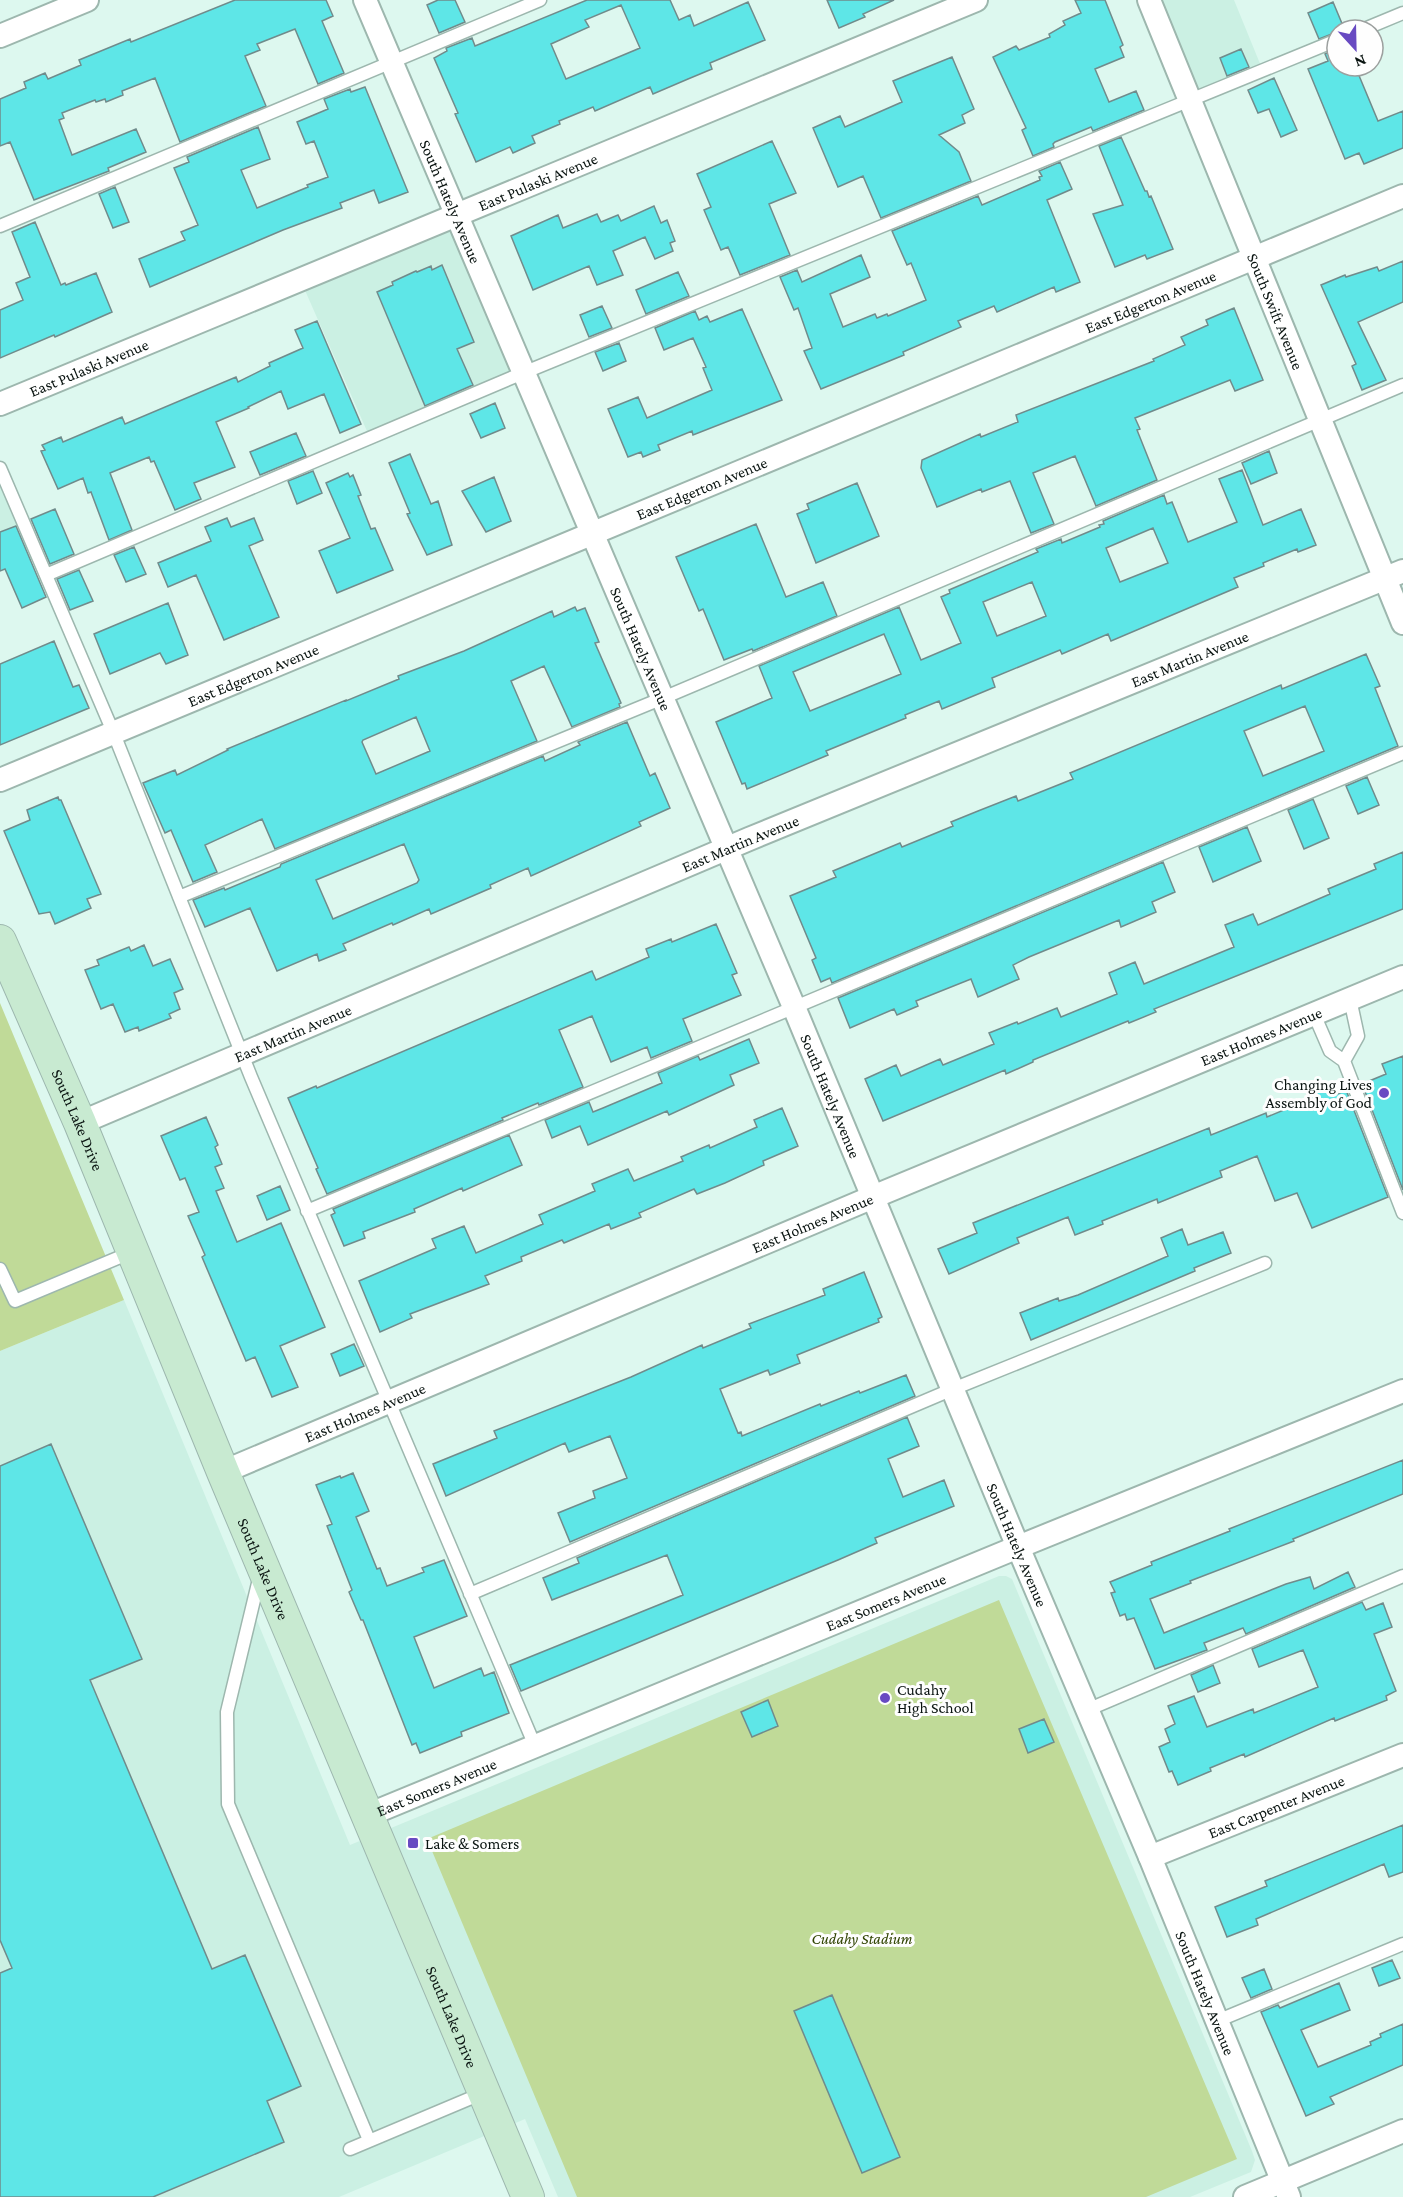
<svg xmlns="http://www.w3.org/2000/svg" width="1403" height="2197" font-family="'Crimson Pro',serif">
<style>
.built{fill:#cbf0e3}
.green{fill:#c0da98}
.building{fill:#5ee6e7;stroke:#708b8b;stroke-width:1.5;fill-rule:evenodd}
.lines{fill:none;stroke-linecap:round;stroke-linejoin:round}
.service-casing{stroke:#9db7ae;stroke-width:15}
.minor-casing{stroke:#9db7ae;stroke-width:26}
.secondary-casing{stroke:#9db7ae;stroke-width:34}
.service{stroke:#fff;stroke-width:12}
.minor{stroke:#fff;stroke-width:22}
.secondary{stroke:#c8ead1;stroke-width:32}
.poi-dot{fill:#684ac2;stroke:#fefefe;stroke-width:2}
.labels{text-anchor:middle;stroke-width:6;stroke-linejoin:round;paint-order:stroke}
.street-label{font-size:16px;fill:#0a1411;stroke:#fefefe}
.poi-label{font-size:16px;fill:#0a1411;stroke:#fefefe;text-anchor:start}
.park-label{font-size:16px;font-style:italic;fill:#314403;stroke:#fefefe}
</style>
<rect width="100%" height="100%" fill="#ddf8ef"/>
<path class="built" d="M1149,0H1234L1263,71L1190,101Z
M457,215L523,373L370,438L300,279Z
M0,468L37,556L0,570Z
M124,1300L350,1845L999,1576H1006L1012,1579L1252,2151L1255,2160L1251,2172L1190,2197H558L525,2119L339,2197H0V1351Z"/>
<path class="green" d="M0,1003L124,1300L0,1351Z
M999,1600L1237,2159L1146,2197H577L427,1839Z"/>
<path class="building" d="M235,0H326L333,16L322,21L344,73L318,84L295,29L257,44L260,50L245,56L266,106L180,142L155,78L122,91L123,95L106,102L105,99L96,102L95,100L62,113L64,118L59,120L72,155L136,129L146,152L108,168L109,171L34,200L10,142L0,146V99L26,88L24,82L45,73L48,79L81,65L79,60L130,39L131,42Z
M438,0H455L465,22L439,33L427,5Z
M587,0H670L679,20L690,15L694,26L748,2L765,40L710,63L712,69L688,79L653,94L650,87L595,111L593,107L559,121L560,124L532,136L535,143L513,153L510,147L476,162L455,114L458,113L434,58L447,51L446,48L472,38L475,46ZM621,5L640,48L566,79L551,44L589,27L585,20Z
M827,0H894L863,14L865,17L839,28Z
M1075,0H1105L1123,45L1120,47L1124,57L1095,69L1109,102L1136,91L1144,110L1093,131L1091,127L1055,142L1053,144L1054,147L1033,156L1022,130L1026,128L993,57L1016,46L1019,50L1050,37L1049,34L1065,25L1063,21L1081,13Z
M1333,2L1343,26L1337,29V32L1319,39L1308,13Z
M1241,49L1249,67L1227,76L1220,58Z
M1337,49V66H1355L1378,121L1403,111V148L1364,164L1359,153L1345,159L1308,69L1328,61L1325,54Z
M952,57L974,109L962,115L965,123L939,135L959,152L971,181L881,218L863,176L838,187L813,128L840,116L845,127L902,102L893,81Z
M1274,78L1297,130L1281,137L1269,109L1258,113L1248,90Z
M365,87L408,192L379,203L374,190L340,203L342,208L283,230L150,287L139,259L185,240L181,232L198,225L174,168L189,162L187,157L258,127L270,159L241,170L257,208L308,187L307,185L328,177L314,141L306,144L297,122L328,109L324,99L350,89L351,92Z
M1121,137L1145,191H1147L1149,197L1151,196L1173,249L1147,259L1145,255L1115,267L1093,214L1123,205L1099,146Z
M772,141L796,193L769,204L790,255L740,275L728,247L721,250L704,210L711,207L697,174Z
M1060,162L1072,189L1047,200L1080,282L1056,292L1054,287L997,312L994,306L958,321L961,327L903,352L904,355L821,389L804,351L812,348L798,308L794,310L780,277L797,270L802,282L861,255L870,277L830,294L843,327L875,314L877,318L887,314L888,316L926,300L911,263L907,265L892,231L978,196L982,205L1040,180L1039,177L1042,176L1039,171Z
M115,187L129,222L113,228L99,194Z
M654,206L661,223L667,220L675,241L670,243L673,251L655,259L645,237L613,251L623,275L597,285L589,266L533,290L511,236L558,215L563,228L597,214L601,222L618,215L621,221Z
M35,222L61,285L65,283L66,285L96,273L112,312L55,337L54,335L0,358V310L23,300L16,283L30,277L12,232Z
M1403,261V302L1358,322L1386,380L1362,390L1352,366L1356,364L1321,285L1345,275L1346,277L1377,267L1379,271Z
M442,265L474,342L457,349L473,385L425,406L377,292L393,285L392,282L416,271L417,272L431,266L432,270Z
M678,272L689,296L646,314L636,290Z
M602,306L612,328L589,337L580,315Z
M1234,308L1263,380L1235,391L1230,380L1135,418L1140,429L1137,430L1157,480L1096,506L1075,456L1033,473L1054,524L1031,533L1010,481L982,492L981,489L937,507L921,468L922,460L980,434L981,437L1018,422L1016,415L1154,361L1153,359L1185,345L1181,337L1208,325L1206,320Z
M742,309L782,400L693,435L692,431L658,445L660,450L643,457L641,452L628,457L608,409L638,397L647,418L712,390L703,368L706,367L693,338L664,350L655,328L695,311L699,320L707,316L710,322Z
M317,321L361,424L340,433L324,394L288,409L281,391L248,407L249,408L216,422L235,467L194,483L201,499L175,510L154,461L151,462L149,457L110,473L132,530L109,540L91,492L88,493L83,478L58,489L41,451L45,450L42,445L61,437L63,442L122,417L125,424L236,377L238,382L270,366L269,363L303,348L295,330Z
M619,343L626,361L603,371L595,352Z
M495,403L505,428L481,438L470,414Z
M296,433L306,456L260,475L250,452Z
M1269,451L1277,473L1251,484L1242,463Z
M410,454L431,504L438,501L452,545L427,555L407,514L410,513L389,463Z
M1242,470L1263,525L1301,509L1316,545L1298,552L1297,549L1263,563L1264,566L1234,578L1238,587L1111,641L1108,634L1062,654L1060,650L992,678L995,687L942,709L939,701L905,715L906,718L826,751L828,755L747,789L745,783L742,784L716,722L772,698L759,666L899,607L921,660L961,643L941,597L950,593L949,590L1038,552L1036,549L1061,539L1062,543L1100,527L1099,525L1104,524L1103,521L1164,495L1167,504L1172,502L1188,542L1237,522L1219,479ZM1153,528L1168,563L1120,582L1106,548ZM1032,582L1046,616L997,636L983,602ZM884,634L901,674L810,711L793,672Z
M313,471L322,493L297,504L288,481Z
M348,473L350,477L353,475L361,495L358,496L371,529L375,528L393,570L337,593L319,551L350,538L326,483Z
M494,477L511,521L486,532L462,491Z
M857,483L879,536L816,563L797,514L809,509L807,504Z
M55,509L74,554L50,564L31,519Z
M227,518L231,527L254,518L263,540L249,546L279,617L224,640L196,575L168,587L158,563L211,541L205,527Z
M756,524L786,597L823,582L837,616L753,651L752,649L724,660L703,609L699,611L676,557Z
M16,526L46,597L22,608L5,569L0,571V532Z
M134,547L146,574L126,582L114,555Z
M79,570L93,601L70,610L57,579Z
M168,603L188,655L166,664L160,653L110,674L94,634Z
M575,607L577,611L585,608L599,642L595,643L621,703L619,704L620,707L572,727L544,666L511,681L537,741L275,849L262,819L205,845L217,872L193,882L171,830L165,833L143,783L175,770L177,775L228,750L227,749L346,700V701L399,679L398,676L464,651L552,611L554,617ZM416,717L430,751L376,774L362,742L363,740Z
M54,641L73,687L79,685L89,708L0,745V664Z
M1366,654L1380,686L1375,688L1398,746L832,983L830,978L821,982L812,960L816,958L790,896L836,877L833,871L900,843L902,847L953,826L951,822L978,811L1016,796L1018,801L1073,779L1070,773L1281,685L1282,689ZM1305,706L1324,751L1263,776L1244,731Z
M627,722L650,776L655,773L670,808L639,822L641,826L531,876L528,868L490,885L491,888L431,914L429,909L393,925L392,923L343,944L346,950L319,961L317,954L277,971L250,908L205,927L193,900L224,888L225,890L280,867L281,864L543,756L545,761L580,745L578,742ZM404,844L419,880L417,883L333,919L316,880Z
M1367,777L1379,805L1358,814L1346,786Z
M58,797L59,800H61L101,894L87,899L91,908L55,924L50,912L39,914L4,831L30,820L27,810Z
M1313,799L1329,838L1304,849L1288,810Z
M1247,827L1261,861L1213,882L1199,847Z
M1403,852V909L1154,1009L1156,1012L1129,1023L1128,1021L1033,1060V1062L1006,1074L1005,1070L883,1121L865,1079L896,1065L901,1076L940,1059L943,1065L994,1044L989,1033L1017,1022L1018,1024L1057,1008L1061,1017L1117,994L1109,973L1135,962L1144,984L1234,947L1225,925L1253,914L1258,925L1330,894L1328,889L1376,869L1374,864Z
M1163,862L1175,892L1152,902L1156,912L1121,927L1119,920L1029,957L1013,965L1019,979L978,997L971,979L916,1001L918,1006L897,1015L894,1009L850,1028L838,998Z
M716,924L737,973L732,975L741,995L683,1019L692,1041L651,1058L647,1047L611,1062L592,1016L559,1030L583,1087L539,1105L538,1103L502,1118L503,1120L327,1194L316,1169L318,1168L288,1098L316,1086L317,1088L592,971L596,980L649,957L646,949L671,939L672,942Z
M144,945L153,966L170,959L183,989L174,993L180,1009L169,1014L171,1018L139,1031L138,1027L125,1032L113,1004L101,1009L85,970L99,965L97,960L129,947L131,951Z
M749,1039L759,1063L730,1075L734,1085L669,1115L667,1111L588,1145L580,1126L552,1138L545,1120L589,1102L593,1112L603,1108L662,1083L658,1073L698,1056L700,1060Z
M1403,1056V1190L1362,1084L1386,1074L1382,1064Z
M1330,1087L1333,1096L1346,1090L1388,1197L1312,1228L1297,1193L1275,1201L1257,1156L1220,1171L1222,1177L1158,1203L1157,1199L1102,1221L1103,1224L1075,1235L1068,1217L1017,1238L1019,1243L949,1274L938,1249L977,1233L973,1223L1209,1128L1211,1135L1266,1113L1267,1117L1308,1100L1307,1097Z
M782,1108L798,1146L763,1161L764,1165L725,1183L697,1194L694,1189L639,1213L641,1217L611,1229L609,1224L564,1243L562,1240L521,1257L522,1261L485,1276L489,1284L410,1314L412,1318L380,1332L359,1281L436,1248L432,1239L464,1226L476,1253L543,1224L539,1215L595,1191L592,1184L628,1169L634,1181L683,1161L681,1157L709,1145L710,1148L757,1127L754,1120Z
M206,1117L218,1145L215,1147L222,1164L215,1167L224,1188L216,1191L237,1242L281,1223L325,1327L280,1346L298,1387L272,1397L255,1357L246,1361L202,1257L205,1255L188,1216L199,1212L185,1178L180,1180L161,1136Z
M509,1135L522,1165L463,1191L462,1188L414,1209L415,1212L363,1232L365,1238L344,1246L331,1215L335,1213L333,1209Z
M280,1186L290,1210L267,1220L257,1196Z
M1182,1229L1188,1245L1223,1232L1231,1253L1194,1268L1195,1271L1031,1340L1020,1313L1058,1298L1059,1301L1078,1295L1168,1256L1161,1238Z
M864,1272L882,1317L878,1319L879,1322L797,1355L800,1363L770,1375L768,1370L720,1389L738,1433L741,1432L742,1436L820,1404L821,1406L859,1391L860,1393L906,1375L915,1396L570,1542L558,1513L595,1498L593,1491L627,1478L610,1436L569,1452L565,1443L446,1496L433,1464L497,1438L494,1431L631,1377L702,1345L703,1348L751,1328L749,1324L825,1295L823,1289Z
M354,1344L364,1366L340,1376L331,1354Z
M907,1417L919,1446L888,1459L903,1497L944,1480L954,1506L875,1538L877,1543L838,1560L521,1691L510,1665L683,1595L667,1555L552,1600L543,1578L579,1563L577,1558Z
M51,1444L142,1659L90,1680L212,1969L245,1955L301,2086L267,2101L284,2142L153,2197H0V1973L12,1968L0,1940V1466Z
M1403,1460V1494L1293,1539L1294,1541L1190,1581L1191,1583L1150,1599L1164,1633L1286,1584L1310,1577L1314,1589L1348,1572L1355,1587L1246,1634L1243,1628L1204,1643L1207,1650L1155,1669L1134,1618L1127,1620L1125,1614L1120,1616L1111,1593L1115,1592L1110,1582L1152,1565L1151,1562L1230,1531L1229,1529Z
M353,1473L369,1511L356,1517L377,1569L380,1568L387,1586L424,1572L422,1568L444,1560L467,1616L414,1637L434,1688L481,1668L484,1676L494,1672L509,1713L461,1732L462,1736L420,1753L416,1743L412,1745L363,1620H361L349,1592L352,1590L327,1526L332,1524L316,1485L340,1476L341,1478Z
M1362,1602L1366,1610L1383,1603L1392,1627L1374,1634L1396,1691L1386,1696L1387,1700L1335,1721L1334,1718L1245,1757L1244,1754L1210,1768L1211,1771L1178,1785L1172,1771L1169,1772L1159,1747L1170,1742L1165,1729L1175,1724L1168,1706L1194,1696L1207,1727L1253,1709L1254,1713L1318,1687L1303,1650L1259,1667L1252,1649Z
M1213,1665L1220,1683L1198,1692L1191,1675Z
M768,1700L778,1726L752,1737L741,1712Z
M1044,1719L1054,1742L1028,1753L1019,1729Z
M1403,1825V1872L1389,1877L1384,1864L1256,1919L1258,1925L1227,1937L1215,1907L1267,1886L1265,1881Z
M1392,1960L1400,1978L1379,1986L1372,1968Z
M1264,1969L1272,1989L1251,1998L1242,1978Z
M1339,1983L1350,2010L1301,2030L1318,2067L1371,2045L1370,2042L1381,2037L1380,2034L1403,2024V2065L1330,2097L1334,2104L1306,2116L1261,2012L1278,2005L1280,2008Z
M832,1995L900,2157L862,2173L794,2011Z"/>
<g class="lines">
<g class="service-casing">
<path id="service" d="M1362,30L1403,13
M0,226L540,0
M0,468L114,734L251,1077L535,1746
M46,575L523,373L1337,40
M179,897L663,698L1403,385
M1314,1014L1330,1051L1344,1061L1403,1213
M1344,1061L1358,1036L1350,999
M307,1211L1403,753
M0,1269L15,1301L132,1252
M260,1575L227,1712L228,1804L369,2140
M470,1594L953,1389L1265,1263
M1087,1710L1403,1576
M1217,2021L1403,1944
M350,2149L483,2093"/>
</g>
<g class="minor-casing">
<g id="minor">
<path id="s1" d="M365,0L794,1007L1018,1547L1150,1857L1289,2197"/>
<path id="s2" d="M1149,0L1403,623"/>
<path d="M0,36L87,0"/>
<path id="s3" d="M0,404L976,0"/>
<path id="s4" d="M0,780L1403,196"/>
<path id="s5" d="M80,1123L749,839L1403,571"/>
<path id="s6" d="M223,1472L873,1197L1403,977"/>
<path id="s7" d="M368,1815L1018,1547L1403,1391"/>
<path id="s8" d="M1150,1857L1403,1755"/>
<path d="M1245,2197L1403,2131"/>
</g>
</g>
<g class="secondary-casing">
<g id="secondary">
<path id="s9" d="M0,941L80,1123L223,1472L528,2197"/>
</g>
</g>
<use href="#service" class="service"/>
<use href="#minor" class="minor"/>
<use href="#secondary" class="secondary"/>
</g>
<g class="poi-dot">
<circle cx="1384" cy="1093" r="6"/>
<circle cx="885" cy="1698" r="6"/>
<rect x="407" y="1837" width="12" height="12" rx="3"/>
</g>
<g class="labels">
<g class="street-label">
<text dy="6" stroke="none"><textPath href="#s3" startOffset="582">East Pulaski Avenue</textPath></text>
<text dy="6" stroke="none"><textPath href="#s1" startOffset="219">South Hately Avenue</textPath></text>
<text dy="6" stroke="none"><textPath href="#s4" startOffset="1246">East Edgerton Avenue</textPath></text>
<text dy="6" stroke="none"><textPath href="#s2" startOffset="336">South Swift Avenue</textPath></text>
<text dy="6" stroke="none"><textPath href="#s3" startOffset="96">East Pulaski Avenue</textPath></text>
<text dy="6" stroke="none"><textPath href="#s4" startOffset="760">East Edgerton Avenue</textPath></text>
<text dy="6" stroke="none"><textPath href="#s1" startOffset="705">South Hately Avenue</textPath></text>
<text dy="6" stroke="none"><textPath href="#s5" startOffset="1203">East Martin Avenue</textPath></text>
<text dy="6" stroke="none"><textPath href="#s4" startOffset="274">East Edgerton Avenue</textPath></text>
<text dy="6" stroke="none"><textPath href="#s5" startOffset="717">East Martin Avenue</textPath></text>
<text dy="6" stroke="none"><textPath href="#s5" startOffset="231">East Martin Avenue</textPath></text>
<text dy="6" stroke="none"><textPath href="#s6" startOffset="1126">East Holmes Avenue</textPath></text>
<text dy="6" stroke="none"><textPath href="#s1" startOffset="1191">South Hately Avenue</textPath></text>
<text dy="6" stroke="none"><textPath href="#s9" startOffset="195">South Lake Drive</textPath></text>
<text dy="6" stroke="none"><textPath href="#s6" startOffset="640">East Holmes Avenue</textPath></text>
<text dy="6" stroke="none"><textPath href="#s6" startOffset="154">East Holmes Avenue</textPath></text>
<text dy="6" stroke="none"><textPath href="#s1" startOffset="1677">South Hately Avenue</textPath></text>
<text dy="6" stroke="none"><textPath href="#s9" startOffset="681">South Lake Drive</textPath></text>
<text dy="6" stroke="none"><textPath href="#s7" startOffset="560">East Somers Avenue</textPath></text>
<text dy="6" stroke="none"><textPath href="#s7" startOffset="74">East Somers Avenue</textPath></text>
<text dy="6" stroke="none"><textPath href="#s8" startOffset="136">East Carpenter Avenue</textPath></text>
<text dy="6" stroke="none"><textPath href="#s1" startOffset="2163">South Hately Avenue</textPath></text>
<text dy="6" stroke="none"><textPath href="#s9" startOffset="1167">South Lake Drive</textPath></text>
</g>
<g class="poi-label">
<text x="1372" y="1090" text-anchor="end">Changing Lives<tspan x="1372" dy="18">Assembly of God</tspan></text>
<text x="897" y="1695">Cudahy<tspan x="897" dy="18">High School</tspan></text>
<text x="425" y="1849">Lake &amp; Somers</text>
</g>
<g class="park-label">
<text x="862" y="1944">Cudahy Stadium</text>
</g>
</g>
<g transform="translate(1355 48) rotate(158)"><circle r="28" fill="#fefefe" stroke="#9ca09f" stroke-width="1.5"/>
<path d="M0-4.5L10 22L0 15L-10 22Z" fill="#684ac2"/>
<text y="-9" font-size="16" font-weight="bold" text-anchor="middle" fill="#0a1411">N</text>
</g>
</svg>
